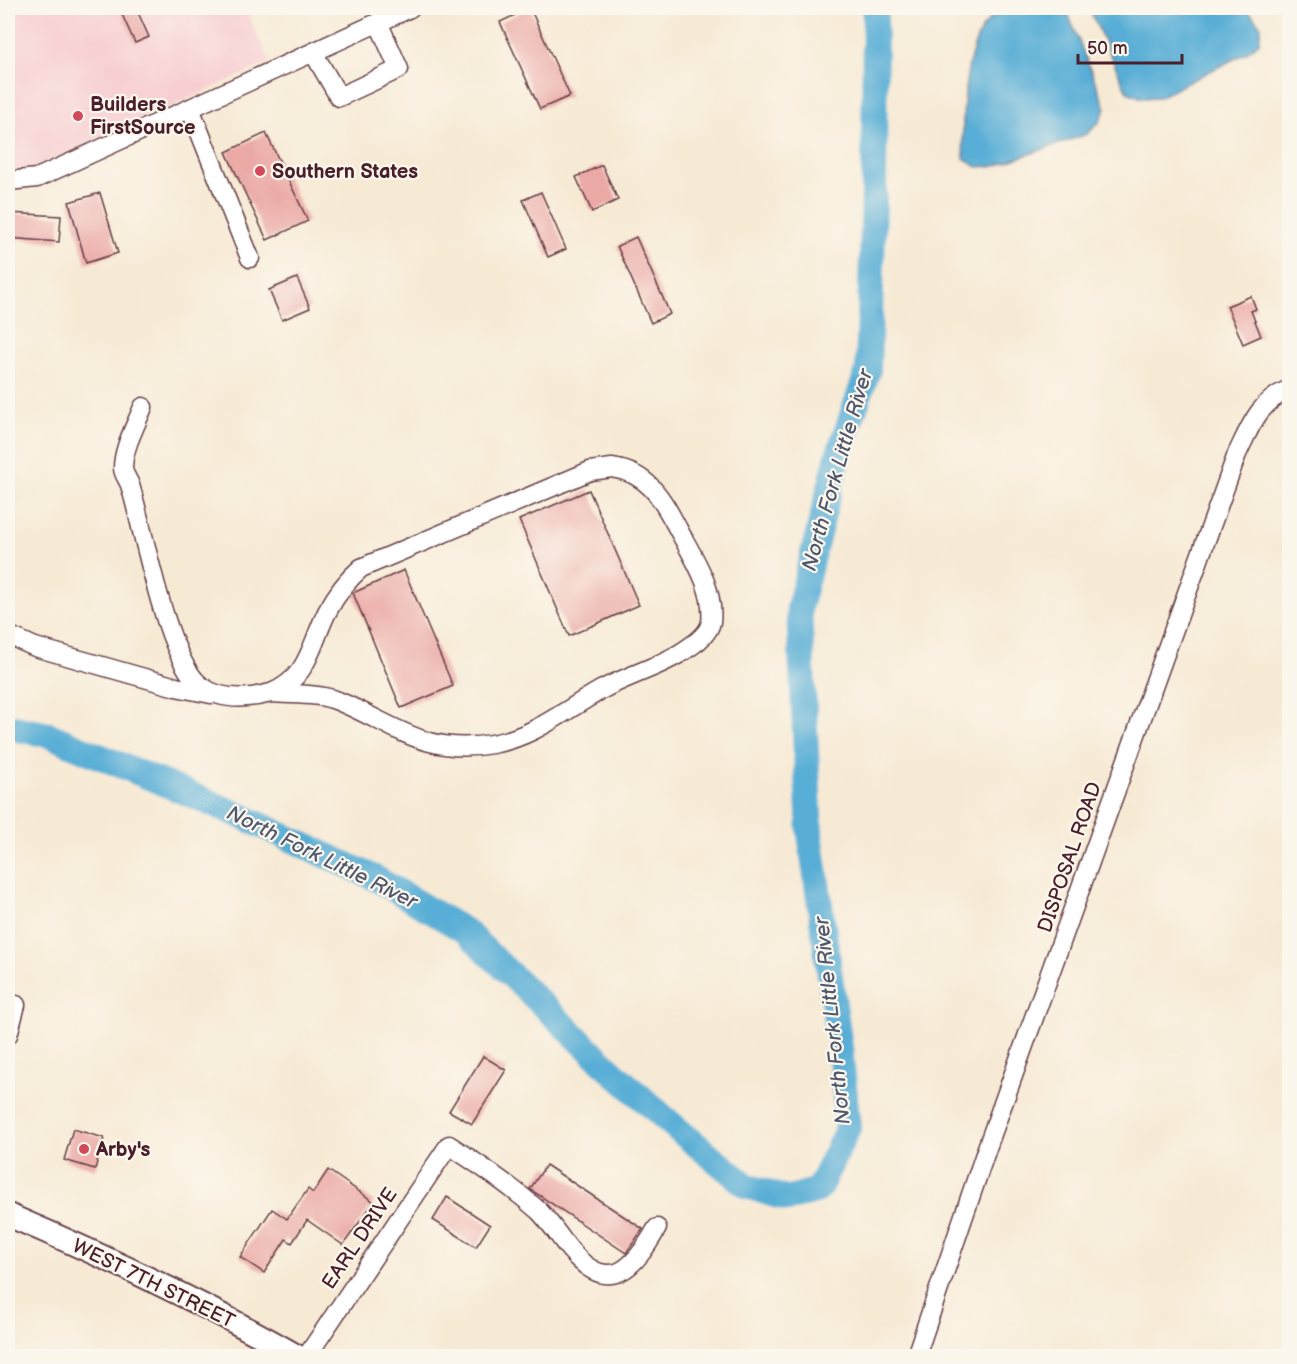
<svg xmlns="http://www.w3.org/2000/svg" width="1297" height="1364" font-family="'Balsamiq Sans',sans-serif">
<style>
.built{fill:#f7cfd2}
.water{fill:#59aed6;stroke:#526680;stroke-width:1.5}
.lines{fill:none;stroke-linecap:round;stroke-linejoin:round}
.river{stroke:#59aed6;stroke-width:26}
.building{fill:#eba9a6}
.minor-casing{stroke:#643d44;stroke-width:21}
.major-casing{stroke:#643d44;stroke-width:26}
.minor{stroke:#fff;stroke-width:18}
.major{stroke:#fff;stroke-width:22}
.poi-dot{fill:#d1495b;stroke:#fbf7ec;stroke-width:2}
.labels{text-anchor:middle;stroke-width:4.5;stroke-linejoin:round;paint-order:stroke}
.poi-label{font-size:20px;font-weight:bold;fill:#4a1f2b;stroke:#fbf7ec;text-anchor:start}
.street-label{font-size:20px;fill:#4a1f2b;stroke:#fbf7ec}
.water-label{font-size:21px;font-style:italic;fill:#50586f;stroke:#fbf7ec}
</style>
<rect width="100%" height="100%" fill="#fbf7ec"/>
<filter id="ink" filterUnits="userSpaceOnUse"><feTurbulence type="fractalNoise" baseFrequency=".0167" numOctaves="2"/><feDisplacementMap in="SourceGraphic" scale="12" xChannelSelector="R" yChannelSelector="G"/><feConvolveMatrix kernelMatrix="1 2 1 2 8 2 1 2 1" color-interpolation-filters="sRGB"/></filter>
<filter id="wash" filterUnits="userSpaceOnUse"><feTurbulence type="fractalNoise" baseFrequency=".008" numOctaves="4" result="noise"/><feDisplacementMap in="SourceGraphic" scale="24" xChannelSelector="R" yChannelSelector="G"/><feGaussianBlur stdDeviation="1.35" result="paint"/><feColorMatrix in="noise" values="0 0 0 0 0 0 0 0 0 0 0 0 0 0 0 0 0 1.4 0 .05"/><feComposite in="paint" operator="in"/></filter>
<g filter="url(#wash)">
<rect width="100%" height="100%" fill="#f7ead5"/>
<path class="built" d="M8,8H245L270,62L28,171H8Z"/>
<path class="water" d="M1007,8H1060L1068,14L1106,108L1099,122L1087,134L995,166L977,167L964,158C961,123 963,48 988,21C993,16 1001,12 1007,8Z
M1089,8H1246L1261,26L1259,42L1246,53L1159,97L1142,98L1127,92Z"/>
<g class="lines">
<path class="river" d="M8,727L49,735L239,815L375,878L465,931L617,1076L676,1128L747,1186L787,1199L818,1190L848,1128L840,1047L810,834L799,608L838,456L868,370L874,200L875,8"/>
</g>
<g id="blocks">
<path class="building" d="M119,8H136L149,37L135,43Z
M530,8L570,96L540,109L500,22Z
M266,133L308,221L267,240L226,152Z
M602,165L618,200L592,212L576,177Z
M541,192L566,249L548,257L523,200Z
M100,193L118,253L86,263L69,202Z
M8,213L61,216L59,242L8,238Z
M636,237L670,314L651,323L617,246Z
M297,278L310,308L282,320L269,290Z
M1251,296L1256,309L1251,311L1261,336L1243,344L1227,306Z
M589,490L639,605L569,636L519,520Z
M404,570L453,686L401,708L353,593Z
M483,1056L506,1070L472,1124L449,1111Z
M73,1129L104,1138L95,1169L64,1160Z
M546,1165L643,1229L626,1253L530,1189Z
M328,1170L374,1202L343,1245L307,1220L292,1243L286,1239L264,1273L240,1257L272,1209L287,1219L308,1189L313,1193Z
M447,1197L490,1225L476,1247L433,1220Z"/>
</g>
</g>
<g filter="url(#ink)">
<use href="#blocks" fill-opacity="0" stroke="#643d44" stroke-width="1.5"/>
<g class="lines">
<g class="minor-casing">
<path id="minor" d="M313,52L339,97L399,69L378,22
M190,108L250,258
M8,181L37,178L410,8
M143,407C136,425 123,448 123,468C123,474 128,479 130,485C144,530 166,659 201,686C221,701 248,699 271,693
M612,468C649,473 662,499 678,529C693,557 715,589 711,622C709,632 699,641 691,646C664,666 630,674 601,690C565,710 534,737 492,744C425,756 394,724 338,701C319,693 293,695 271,693C309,678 311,644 327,612C336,595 347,580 361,568L590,471Z
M8,635L35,647L176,687L211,694
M8,1004L16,1005L8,1035
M307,1356L449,1145C481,1166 511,1186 539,1211C551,1223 560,1238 571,1251C610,1297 635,1267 657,1228
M916,1356L987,1148L1237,454C1250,427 1259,401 1290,389"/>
</g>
<g class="major-casing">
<path id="major" d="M8,1215C107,1257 203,1303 297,1356"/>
</g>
<use href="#minor" class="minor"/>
<use href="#major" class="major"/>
</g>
</g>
<g class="poi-dot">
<circle cx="78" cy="116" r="6"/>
<circle cx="260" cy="171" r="6"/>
<circle cx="84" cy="1149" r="6"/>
</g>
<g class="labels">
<g class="poi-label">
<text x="90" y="111">Builders<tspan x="90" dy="23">FirstSource</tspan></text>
<text x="272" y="178">Southern States</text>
<text x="96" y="1156">Arby's</text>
</g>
<g class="street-label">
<text transform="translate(1069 857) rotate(-71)" y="7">DISPOSAL ROAD</text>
<text transform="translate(359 1238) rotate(-56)" y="7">EARL DRIVE</text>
<text transform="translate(154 1283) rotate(26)" y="7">WEST 7TH STREET</text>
</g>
<g class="water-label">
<text transform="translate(837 470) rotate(-74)" y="7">North Fork Little River</text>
<text transform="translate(322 857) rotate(26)" y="7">North Fork Little River</text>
<text transform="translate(832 1021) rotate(-96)" y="7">North Fork Little River</text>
</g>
</g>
<rect width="1297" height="1364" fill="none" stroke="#fbf7ec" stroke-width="30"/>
<path d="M1078 54v9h104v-9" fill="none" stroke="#4a1f2b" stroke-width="3"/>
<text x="1087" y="54" font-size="18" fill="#4a1f2b" stroke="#fbf7ec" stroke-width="4.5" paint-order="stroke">50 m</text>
</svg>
